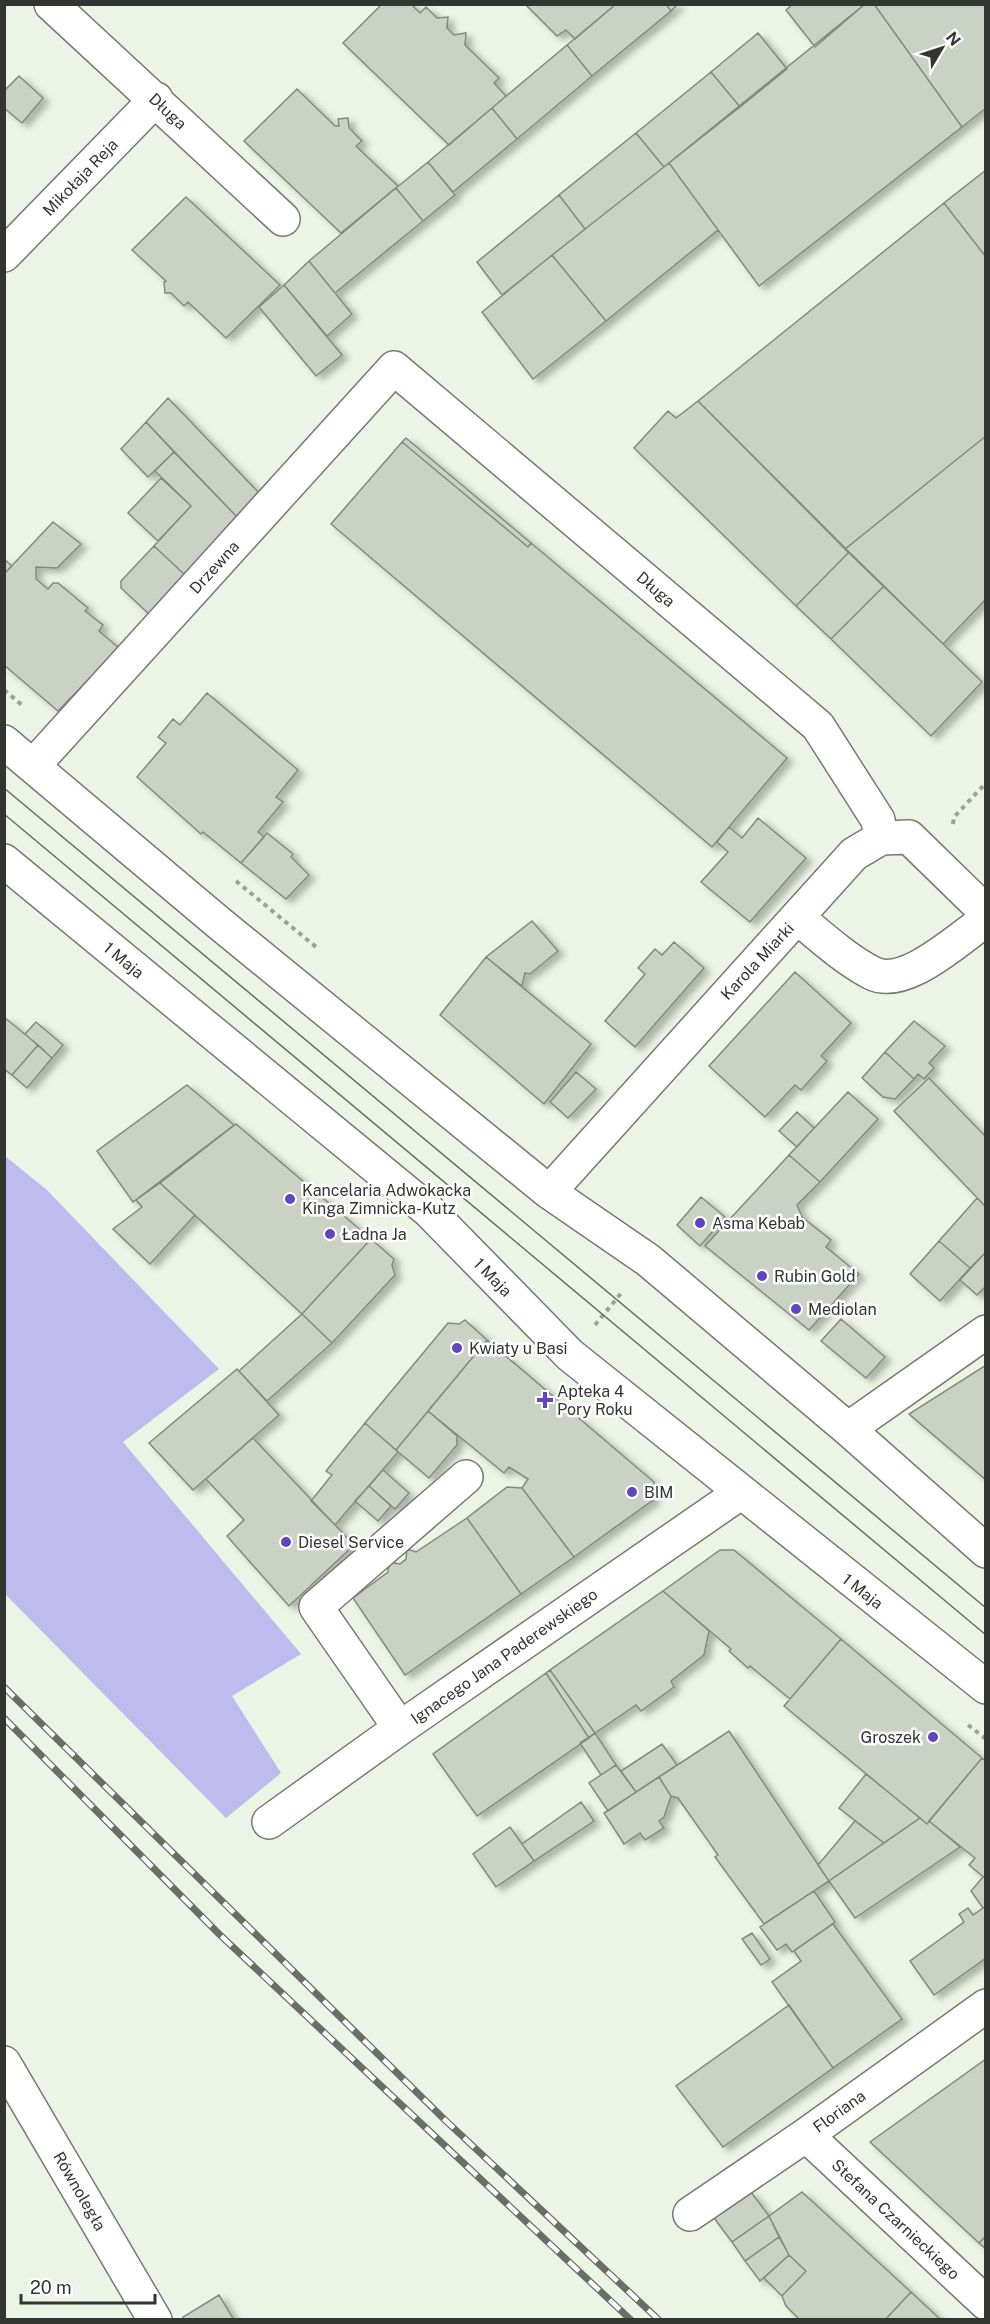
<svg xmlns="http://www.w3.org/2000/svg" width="990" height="2324" font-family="'Public Sans',sans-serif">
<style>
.green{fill:#bfbbee}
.building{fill:#c9d2c4;stroke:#838b7e;stroke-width:1.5;filter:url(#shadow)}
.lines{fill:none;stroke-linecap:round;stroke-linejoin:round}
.minor-casing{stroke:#747c6f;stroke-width:36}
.path{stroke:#9ca398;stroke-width:4;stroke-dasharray:4.5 4.5;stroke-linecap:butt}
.minor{stroke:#fff;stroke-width:33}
.tram{stroke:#696e66;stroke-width:1.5}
.rail-casing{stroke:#696e66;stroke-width:7}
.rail{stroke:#fff;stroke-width:4.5;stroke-dasharray:14;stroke-linecap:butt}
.poi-dot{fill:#5f45be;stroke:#fff;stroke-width:2}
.labels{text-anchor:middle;stroke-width:5;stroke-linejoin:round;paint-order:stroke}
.street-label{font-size:16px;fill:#323530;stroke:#fff}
.poi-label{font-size:16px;fill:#323530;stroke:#fff;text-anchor:start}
</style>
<defs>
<filter id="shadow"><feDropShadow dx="6" dy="4" stdDeviation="3" flood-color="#0004"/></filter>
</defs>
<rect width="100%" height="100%" fill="#ebf4e5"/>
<path class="green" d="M5,1156L47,1190L219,1369L123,1442L301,1654L232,1696L281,1773L226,1818L5,1594Z"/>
<path class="building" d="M382,4H411L420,13L426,7L437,18L448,17L447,28L454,35L466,33L465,45L499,78L494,83L506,96L449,145L343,43Z
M525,4H616L575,39L566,30L557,36Z
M616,4H666L671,11L592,76L567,45Z
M666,4H678L671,11Z
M793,4H865L815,47L786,10Z
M865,4H874L962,127L759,286L669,163Z
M874,4H986V108L962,127Z
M758,33L787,69L740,107L711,72Z
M567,45L592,76L517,139L492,108Z
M711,72L740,107L664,167L636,133Z
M19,76L43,98L22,123L4,108V91Z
M297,89L335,126H339L338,119L348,118L349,128L362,141L356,146L398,186L341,233L244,141Z
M492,108L517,139L453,192L428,162Z
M636,133L664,167L585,229L559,195Z
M428,162L455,195L423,221L396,188Z
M669,163L718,230L606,321L552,255Z
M986,170V257L944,203Z
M396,188L423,221L335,293L309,261Z
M559,195L585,229L502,295L477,262Z
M186,197L280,285L226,338L188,302L184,306L171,293H165L164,282L166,281L132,250Z
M944,203L986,257V436L845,549L698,401Z
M552,255L606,321L533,379L482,312Z
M309,261L352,314L327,336L284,285Z
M284,285L342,355L316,376L259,307Z
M168,398L261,495L239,519L146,422Z
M698,401L849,552L796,606L634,448L668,411L676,418Z
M146,422L174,452L148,477L121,449Z
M986,436V599L943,644L845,549Z
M406,438L531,543L528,547L402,442Z
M402,442L528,547L531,543L787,758L712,847L331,524Z
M174,452L239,519L186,576L154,546L191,506L155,471Z
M161,478L191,506L158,541L128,513Z
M53,522L81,544L57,568L36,567V579L48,589L53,583H58L88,608L85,611L103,625L99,631L119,648L58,711L4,665V574Z
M154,546L186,576L150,615L121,588V581Z
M849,552L884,586L831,639L796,606Z
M4,559L12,566L4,574Z
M884,586L982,682L931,736L831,639Z
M207,693L298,770L276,797L283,802L258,832L264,837L241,863L203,832L201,834L137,777L166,743L158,737L173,719L180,725Z
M758,818L806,858L750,922L701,882L728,852L717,842L729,827L742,838Z
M267,833L293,854L291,857L309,875L286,899L241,863Z
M532,921L558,951L530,974L525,973L522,986L486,957Z
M674,942L704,968L635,1047L605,1021L645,974L638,968L655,949L662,955Z
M486,957L591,1044L544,1104L440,1015Z
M795,972L851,1023L821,1056L827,1061L801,1090L795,1085L765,1117L709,1066Z
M4,1017L38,1045L12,1075L4,1069Z
M914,1021L945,1046L929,1063L934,1068L924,1079L918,1074L914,1079L885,1052Z
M36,1022L63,1045L52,1058L25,1034Z
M38,1045L52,1058L27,1088L12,1075Z
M885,1052L914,1079L895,1099L883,1097L862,1078Z
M576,1072L596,1089L568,1118L550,1102Z
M929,1078L986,1137V1207L894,1111Z
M187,1085L234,1125L133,1202L97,1151Z
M848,1092L878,1119L820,1182L789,1155Z
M797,1112L814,1128L797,1147L779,1131Z
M236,1124L371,1239L302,1314L160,1183Z
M789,1155L820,1182L797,1205L802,1217L831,1240L826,1247L859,1274L809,1330L705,1246Z
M160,1183L195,1215L150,1264L113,1229L142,1207L136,1200Z
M701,1197L725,1217L700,1246L677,1225Z
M977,1198L986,1207V1252L970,1268L939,1241Z
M371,1239L394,1259L392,1265L395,1275L332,1343L302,1314Z
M939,1241L970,1268L940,1301L910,1274Z
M985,1253L986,1286L977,1295L960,1280Z
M302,1314L332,1343L267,1401L239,1371Z
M841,1319L885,1357L866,1378L821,1341Z
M465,1320L487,1340L396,1450L365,1423L448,1323L459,1324Z
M487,1340L654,1482L653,1500L574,1557L522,1488L528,1479L509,1467L504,1473L428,1411Z
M986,1365V1480L909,1414Z
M237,1369L279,1415L193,1490L149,1443Z
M428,1411L457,1436V1445L429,1478L396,1450Z
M365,1423L398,1452L335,1525L311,1501L332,1475L326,1471Z
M253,1438L354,1545L289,1606L227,1536L244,1520L206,1479Z
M383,1470L409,1493L395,1509L369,1486Z
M369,1486L391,1506L378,1521L355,1501Z
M507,1487L522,1488L574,1557L521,1594L467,1518Z
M467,1518L521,1594L405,1675L353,1598L388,1572L389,1562L400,1564L406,1559L407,1549L416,1552Z
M720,1550H734L841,1639L790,1699L750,1666L748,1668L729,1651L731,1649L663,1591Z
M663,1591L709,1631L704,1655L671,1681L674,1687L641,1711L636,1705L595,1733L550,1670Z
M841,1639L982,1758L927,1824L784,1706Z
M550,1670L595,1733L589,1738L546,1673Z
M546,1673L589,1738L477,1816L433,1754Z
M729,1731L829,1881L764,1924L715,1857L718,1855L678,1798L671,1796L659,1777Z
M595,1733L616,1765L601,1775L580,1743Z
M662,1744L677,1765L636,1792L621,1771Z
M982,1758L986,1761V1879L969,1865L975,1858L929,1821Z
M616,1765L636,1792L608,1811L589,1783Z
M866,1774L920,1818L884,1843L839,1808Z
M659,1777L671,1796L664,1817L659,1821L664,1828L645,1840L640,1833L624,1844L604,1813Z
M581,1802L594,1821L534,1861L522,1844Z
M920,1818L927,1824L929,1821L960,1847L855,1918L829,1881Z
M855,1821L884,1843L829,1881L818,1865Z
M510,1827L534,1861L496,1887L473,1854Z
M983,1877L986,1879V1906L983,1908L971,1891Z
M814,1891L835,1922L792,1952L786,1944L777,1950L760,1927Z
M986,1906V1958L934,1995L910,1961L964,1922L959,1914L968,1908L973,1915Z
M833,1924L902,2019L833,2068L772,1982L801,1961L794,1951Z
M752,1933L770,1959L761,1965L742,1939Z
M789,2005L833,2068L723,2147L676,2086Z
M986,2059V2236L979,2243L870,2142Z
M751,2192L769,2216L732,2242L714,2218Z
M802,2192L911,2292L885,2320H800L786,2306L782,2296L806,2271L789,2255L769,2216Z
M769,2216L779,2237L745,2261L732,2242Z
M986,2236V2249L979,2243Z
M779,2237L789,2255L760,2281L745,2261Z
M789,2255L806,2271L782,2296L764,2278Z
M911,2292L941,2320H885Z
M219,2295L234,2320H184L183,2317Z"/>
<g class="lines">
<g class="minor-casing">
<path id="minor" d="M51,4L283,219
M4,255L156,99
M4,742L219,923L549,1192L648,1260L848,1429L986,1551
M33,766L394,368L818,726L878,820L881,838
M4,861L428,1210L570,1355L986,1687
M797,917C820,936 845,959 872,973C905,990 959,938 986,920
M549,1192L854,854L881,838L909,837L986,912
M848,1429L986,1332
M400,1728L316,1607L466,1477
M269,1822L400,1728L740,1493
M4,2063L155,2320
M806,2135L986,2303
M690,2214L806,2135L986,2006"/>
</g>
<path class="path" d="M4,690L22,705
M953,824L954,817L986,783
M236,881L316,947
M595,1325L623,1291
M968,1725L986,1739"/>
<use href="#minor" class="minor"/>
<path class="tram" d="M4,788L986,1608
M4,814L986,1635"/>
<g class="rail-casing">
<path id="rail" d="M4,1687L445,2120L659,2320
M4,1718L219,1934L631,2320"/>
</g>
<use href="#rail" class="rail"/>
</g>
<g class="poi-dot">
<circle cx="290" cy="1199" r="6"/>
<circle cx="700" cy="1223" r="6"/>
<circle cx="330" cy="1234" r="6"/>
<circle cx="762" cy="1276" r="6"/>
<circle cx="796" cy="1309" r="6"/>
<circle cx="457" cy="1348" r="6"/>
<path d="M542 1391h6v6h6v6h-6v6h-6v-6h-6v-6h6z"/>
<circle cx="632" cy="1492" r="6"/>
<circle cx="286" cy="1542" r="6"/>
<circle cx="933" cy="1737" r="6"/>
</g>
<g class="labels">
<g class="street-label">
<text transform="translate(168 111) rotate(43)" y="6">Długa</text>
<text transform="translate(80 177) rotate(-46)" y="6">Mikołaja Reja</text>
<text transform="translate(214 567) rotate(-48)" y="6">Drzewna</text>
<text transform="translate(656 589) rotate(40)" y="6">Długa</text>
<text transform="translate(124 960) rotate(40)" y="6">1 Maja</text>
<text transform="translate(757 961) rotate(-47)" y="6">Karola Miarki</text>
<text transform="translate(493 1277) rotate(46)" y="6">1 Maja</text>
<text transform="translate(863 1591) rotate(38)" y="6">1 Maja</text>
<text transform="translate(504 1656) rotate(-35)" y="6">Ignacego Jana Paderewskiego</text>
<text transform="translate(839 2111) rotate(-36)" y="6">Floriana</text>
<text transform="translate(80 2191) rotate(60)" y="6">Równoległa</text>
<text transform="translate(896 2219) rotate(43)" y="6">Stefana Czarnieckiego</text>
</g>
<g class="poi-label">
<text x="302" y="1196">Kancelaria Adwokacka<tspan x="302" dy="18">Kinga Zimnicka-Kutz</tspan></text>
<text x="712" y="1229">Asma Kebab</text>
<text x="342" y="1240">Ładna Ja</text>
<text x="774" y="1282">Rubin Gold</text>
<text x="808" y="1315">Mediolan</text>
<text x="469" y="1354">Kwiaty u Basi</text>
<text x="557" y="1397">Apteka 4<tspan x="557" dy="18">Pory Roku</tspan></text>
<text x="644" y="1498">BIM</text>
<text x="298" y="1548">Diesel Service</text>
<text x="921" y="1743" text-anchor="end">Groszek</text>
</g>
</g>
<rect width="990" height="2324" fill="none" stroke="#323530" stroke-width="12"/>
<g transform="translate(942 48) rotate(51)" stroke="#ffffff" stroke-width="4.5" paint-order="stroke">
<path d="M0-4.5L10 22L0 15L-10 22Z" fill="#323530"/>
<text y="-9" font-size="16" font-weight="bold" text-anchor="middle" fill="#323530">N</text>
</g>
<path d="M21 2294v9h134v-9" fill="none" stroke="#323530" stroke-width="3"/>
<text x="30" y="2294" font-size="18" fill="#323530" stroke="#ffffff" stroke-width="4.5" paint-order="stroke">20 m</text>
</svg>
